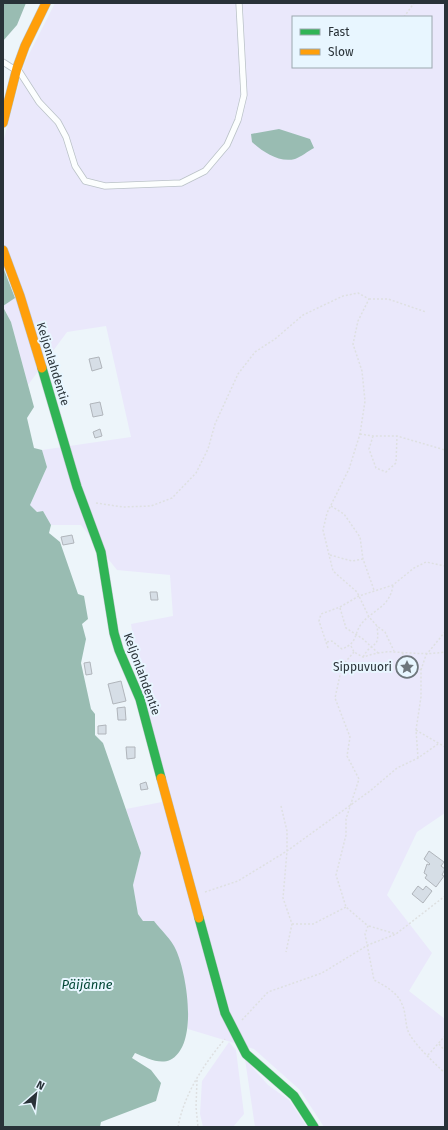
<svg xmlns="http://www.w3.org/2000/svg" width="448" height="1130" font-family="'Fira Sans',sans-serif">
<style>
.green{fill:#eae8fb;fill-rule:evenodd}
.water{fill:#99bcb2}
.building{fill:#d6dee6;stroke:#b0b5bb}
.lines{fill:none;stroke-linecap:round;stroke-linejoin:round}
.lane-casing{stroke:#bac2c7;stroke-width:7}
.fast-casing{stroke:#bac2c7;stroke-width:10}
.slow-casing{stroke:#bac2c7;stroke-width:10}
.path{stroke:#dee0e1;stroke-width:1.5;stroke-dasharray:2 2;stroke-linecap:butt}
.lane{stroke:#fcfefe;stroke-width:5.5}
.fast{stroke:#30b455;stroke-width:9}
.slow{stroke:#ff9f0a;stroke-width:9}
.labels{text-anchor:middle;stroke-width:4;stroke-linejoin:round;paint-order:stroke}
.street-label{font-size:12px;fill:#293238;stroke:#e8f6ff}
.poi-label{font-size:12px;fill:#293238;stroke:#e8f6ff;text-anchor:end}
.water-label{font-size:13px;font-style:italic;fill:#004534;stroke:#e8f6ff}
</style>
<rect width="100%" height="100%" fill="#edf5fa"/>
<path class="green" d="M55,3H445V813L417,832L387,895L432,953L409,991L445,1019V1127H324L300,1090L254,1049L188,1029L186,987L138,914L133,885L141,853L126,809L162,802L154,766L131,624L173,616L170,575L117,570L81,525H51L43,511L37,512L30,505L47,467L42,450L131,437L106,326L67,332L28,385L11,322L3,306L15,297L3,237V142L25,62ZM293,17H431V67H293Z
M229,1042L236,1050L244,1114L233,1127H203L200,1114L202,1081Z
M245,1059L268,1085L289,1100L307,1127H255Z"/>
<path class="water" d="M3,3H26L17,25L3,41Z
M279,129L310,139L314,148C308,151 301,157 295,159C279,163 263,152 252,142L251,134Z
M3,267L15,298L3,306Z
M3,307L11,322L34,407L27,418L34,448L42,450L47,467L30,505L37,512L43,511L51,525L49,533L60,542L78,594L84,596L88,619L82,624L86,639L81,663L91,709L95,714V735L103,743L141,853L133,885L138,914L143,921H154C161,930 172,940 176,950C187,974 199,1046 170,1060C159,1065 145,1057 135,1053L132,1058L151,1070L161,1083L156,1101L101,1122L100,1127H3Z"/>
<path class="building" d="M99,357L102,368L92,371L89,359Z
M100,402L103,415L93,417L90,404Z
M100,429L102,436L95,438L93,432Z
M72,535L74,543L63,545L61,537Z
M150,592H157L158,600H151Z
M90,662L92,674L86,675L84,663Z
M121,681L126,701L113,704L108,684Z
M125,707L126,720H118L117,708Z
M106,725V734H98V726Z
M126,747H135V758L127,759Z
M146,782L148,789L141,790L140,784Z
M429,851L444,862L441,866L445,869L442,875L444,876L436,887L425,878L427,875L424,873L427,864L429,865L430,864L424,859Z
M418,886L423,890L426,886L432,891L423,903L412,894Z"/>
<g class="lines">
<g class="lane-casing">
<path id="lane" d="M3,62L14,69
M19,71L39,102L58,122L66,137L75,166L85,181L105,186L181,183L205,171L227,145L238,120L244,95L239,3"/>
</g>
<g class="fast-casing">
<path id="fast" d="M42,368L77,487L101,552L114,633L119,650L140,699L161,778
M199,918L225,1013L246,1054L294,1096L314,1127"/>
</g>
<g class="slow-casing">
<path id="slow" d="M3,123L17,68L25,46L46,3
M3,250L20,296L42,368
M161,778L199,918"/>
</g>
<path class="path" d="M404,17L414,3
M377,68V67
M369,299H388L426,312
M360,434L373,436H397L445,450
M373,436L369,449L376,468L386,472L396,463L397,436
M96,503L123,507L151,506L172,498L196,473L208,449L215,424L238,374L255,352L275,339L303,315L343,296L358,293L369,299L358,321L353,344L362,371L365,401L360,434L349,469L327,513L323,530L333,571L357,592L369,617L377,626L385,632L394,651
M331,506L344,514L360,537L363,559L374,590
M330,555L352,561L363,559
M340,608L346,628L363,639L378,653
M327,642L332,641L342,649C359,642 353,634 362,623C374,609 390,607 393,585
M351,646L354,652L363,657C373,654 384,651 394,652C415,653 424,655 445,652
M328,648L319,621L321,614L340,607L359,596L393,585L414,568L426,562L445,566
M354,652L342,666L335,698L350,737L347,756L359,779L346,819V835L336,875L346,907L368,926L365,934L374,980C385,986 397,992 402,1004C406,1012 405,1023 408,1031C412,1042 436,1065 445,1073
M402,653L421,670V697L416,730L418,758
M363,657C373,639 380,651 377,626
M421,670L426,655L445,632
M416,730L445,747
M281,806L287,831V851L283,898L292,924L286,952
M205,892L238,881L287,851L370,791L397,768L418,758L438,744
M292,924H313L346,907
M369,926L396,934
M242,1020L268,992L322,973L368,945L396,934L445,896
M439,1044L445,1051
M428,1055L445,1036
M197,1080L196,1107L198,1127
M178,1127C184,1094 204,1064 225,1039"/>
<use href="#lane" class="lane"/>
<use href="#fast" class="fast"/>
<use href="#slow" class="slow"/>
</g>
<defs>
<g id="sight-ring" transform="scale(1.15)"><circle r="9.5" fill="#e8f6ff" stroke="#6e767c" stroke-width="1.5"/><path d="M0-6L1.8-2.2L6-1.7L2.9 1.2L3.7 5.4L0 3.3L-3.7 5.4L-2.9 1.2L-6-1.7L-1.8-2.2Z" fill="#6e767c"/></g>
</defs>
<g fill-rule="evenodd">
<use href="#sight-ring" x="407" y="667"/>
</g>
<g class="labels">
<g class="street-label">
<text transform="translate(53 364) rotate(73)" y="4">Keljonlahdentie</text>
<text transform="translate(142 674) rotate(70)" y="4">Keljonlahdentie</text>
</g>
<g class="poi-label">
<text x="392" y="671">Sippuvuori</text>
</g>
<g class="water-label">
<text x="87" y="989">Päijänne</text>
</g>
</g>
<rect width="448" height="1130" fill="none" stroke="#293238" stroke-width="8"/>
<rect x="292" y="16" width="140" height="52" fill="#e8f6ff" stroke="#9ca8af"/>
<rect x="300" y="29" width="20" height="6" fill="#30b455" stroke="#9ca8af"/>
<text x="328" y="36" font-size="12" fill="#293238">Fast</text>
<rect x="300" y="49" width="20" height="6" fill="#ff9f0a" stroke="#9ca8af"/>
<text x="328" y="56" font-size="12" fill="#293238">Slow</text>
<g transform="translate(36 1094) rotate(28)" stroke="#e8f6ff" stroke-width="3" paint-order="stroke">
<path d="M0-3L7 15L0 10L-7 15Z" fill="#293238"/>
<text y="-6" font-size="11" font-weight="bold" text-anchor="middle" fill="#293238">N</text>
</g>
</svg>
